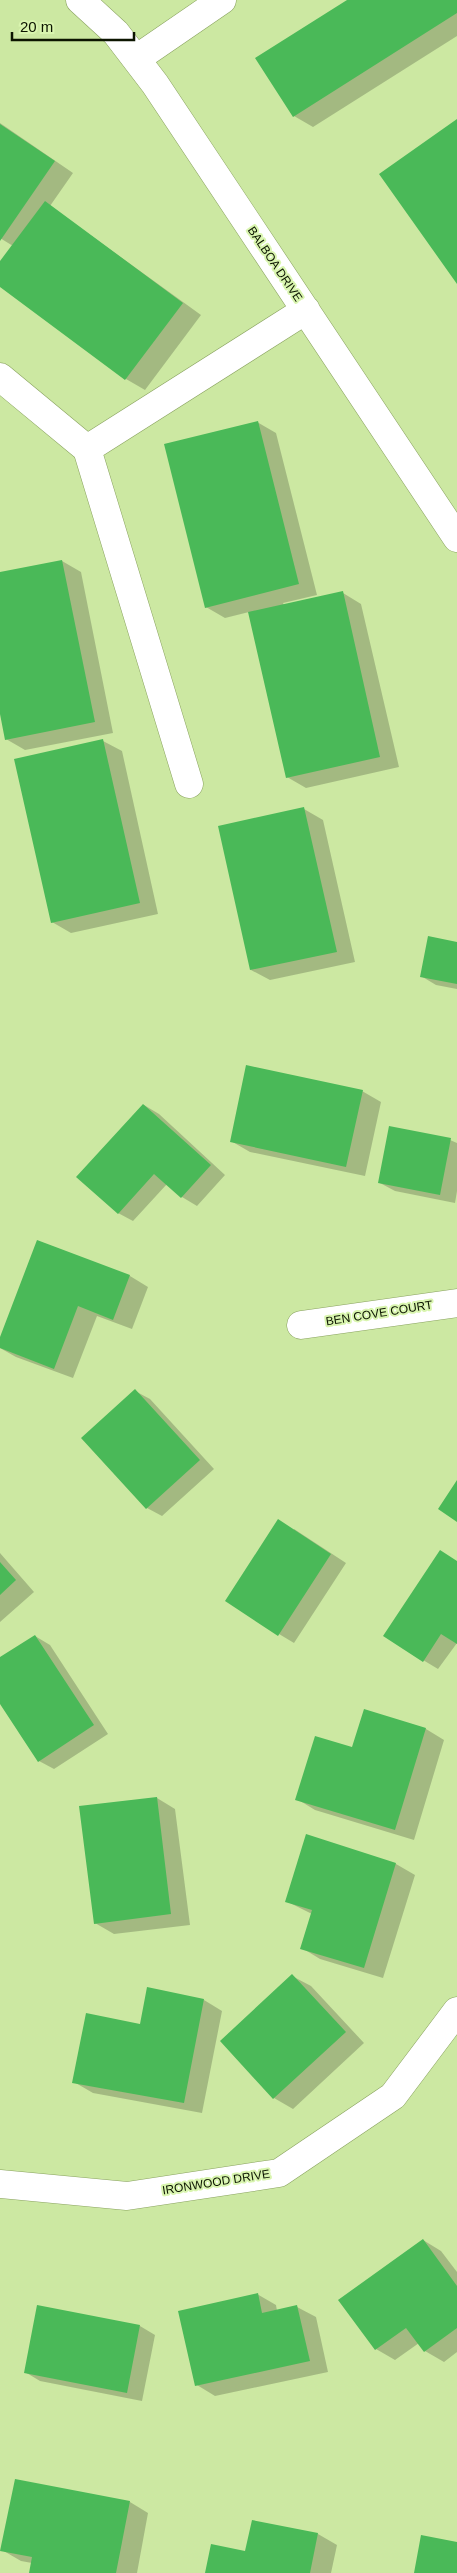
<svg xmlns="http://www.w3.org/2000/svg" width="457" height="2573" font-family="Helvetica,sans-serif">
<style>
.shadow{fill:#0003}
.building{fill:#4ab958}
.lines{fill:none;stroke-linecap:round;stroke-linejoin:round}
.minor-casing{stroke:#89a25f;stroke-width:29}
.minor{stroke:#fff;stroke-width:28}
.labels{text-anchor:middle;stroke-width:4;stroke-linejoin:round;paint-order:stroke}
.street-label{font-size:12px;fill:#0c1500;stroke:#d9f5af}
</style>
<rect width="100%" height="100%" fill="#cce8a2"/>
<path class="shadow" d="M350,0H457V36L313,127L294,116Z
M0,123L73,173L50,206L201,315L145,390L126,379L0,285V263L13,246L0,238Z
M257,422L276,433L317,595L283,603L284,605L343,593L361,604L399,767L306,788L287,777L249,612L225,618L206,607Z
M62,561L81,572L113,733L25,750L6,739L0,708V574Z
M103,741L122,751L158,914L71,933L52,922Z
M304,809L323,820L355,962L270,980L251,970Z
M457,943V989L436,985L421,976Z
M362,1091L381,1102L365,1176L250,1152L231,1141Z
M144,1105L159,1114L225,1175L197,1206L182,1197L167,1184L133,1221L118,1213Z
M450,1140L457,1143V1191L455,1203L395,1191L380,1183Z
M38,1241L130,1276L148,1287L132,1329L97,1316L73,1378L16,1357L0,1348V1341Z
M135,1391L150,1399L214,1469L162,1516L147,1508Z
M294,1529L346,1563L294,1643L279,1634Z
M0,1553L34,1592L0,1622Z
M457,1561V1643L438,1669L423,1660Z
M35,1636L50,1645L108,1734L54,1769L39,1761L0,1701V1659Z
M365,1711L426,1729L444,1740L414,1840L315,1810L297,1799L353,1749Z
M157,1798L175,1809L190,1925L114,1934L95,1923Z
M307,1836L396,1864L415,1875L383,1978L320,1959L302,1948L312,1914L286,1901Z
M292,1976L311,1986L364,2043L293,2109L274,2098Z
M204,2000L222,2011L202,2113L93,2093L74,2082L141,2025Z
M423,2240L441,2251L457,2272V2352L444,2362L425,2351L419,2343L395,2360L376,2349Z
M257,2294L276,2305L277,2311L297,2307L316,2317L328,2372L215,2396L197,2385Z
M140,2326L155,2335L142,2401L40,2381L25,2372Z
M130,2502L148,2513L137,2573H30L32,2563L21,2561L2,2550Z
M318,2534L337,2545L331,2573H206Z"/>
<path class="building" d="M347,0H457V13L293,117L255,58Z
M457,119V284L379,174Z
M0,124L55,161L0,241Z
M45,201L183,303L125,380L0,287V261Z
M258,421L299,584L205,608L164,444Z
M62,560L95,722L5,740L0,714V572Z
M343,591L380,757L286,778L248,612Z
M103,739L140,903L51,923L14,759Z
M304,807L337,952L250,970L218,826Z
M428,936L457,942V984L420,977Z
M246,1065L363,1090L346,1167L230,1142Z
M143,1104L211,1165L181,1198L154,1174L118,1214L76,1177Z
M389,1126L451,1138L440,1195L378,1183Z
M37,1240L130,1275L113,1320L78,1306L54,1369L0,1348V1337Z
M135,1389L200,1460L146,1509L81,1438Z
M457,1480V1522L438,1509Z
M278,1519L331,1554L278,1636L225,1601Z
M440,1550L457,1561V1644L441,1634L423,1662L383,1636Z
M0,1562L16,1580L0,1595Z
M35,1635L94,1725L38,1762L0,1704V1657Z
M364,1709L426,1728L395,1830L295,1800L315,1736L352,1747Z
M157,1797L171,1914L94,1924L79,1806Z
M306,1834L396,1863L364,1968L300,1949L312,1910L285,1902Z
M292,1974L346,2032L273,2099L220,2041Z
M147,1987L204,1999L184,2103L72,2083L86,2013L140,2024Z
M423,2239L457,2286V2328L424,2352L406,2328L375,2350L338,2300Z
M258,2293L262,2313L297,2305L310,2361L195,2386L178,2311Z
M37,2305L140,2325L127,2393L24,2373Z
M15,2479L130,2501L116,2573H29L32,2557L0,2551Z
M252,2520L318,2533L310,2573H205L211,2544L245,2551Z
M421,2535L457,2542V2573H414Z"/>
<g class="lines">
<g class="minor-casing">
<path id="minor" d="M80,0L116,33L155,84L457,538
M136,59L222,0
M0,377L87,449L306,310
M87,449L189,784
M301,1325L457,1303
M0,2184L127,2196L279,2173L393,2096L457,2011"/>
</g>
<use href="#minor" class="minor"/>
</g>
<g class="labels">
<g class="street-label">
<text transform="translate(275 264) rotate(56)" y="4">BALBOA DRIVE</text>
<text transform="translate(379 1313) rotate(-9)" y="4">BEN COVE COURT</text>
<text transform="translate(216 2182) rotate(-9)" y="4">IRONWOOD DRIVE</text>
</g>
</g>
<path d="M12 32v8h122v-8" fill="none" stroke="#0c1500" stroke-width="2.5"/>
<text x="20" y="32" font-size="15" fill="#0c1500" stroke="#d9f5af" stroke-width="4" paint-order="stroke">20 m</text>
</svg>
